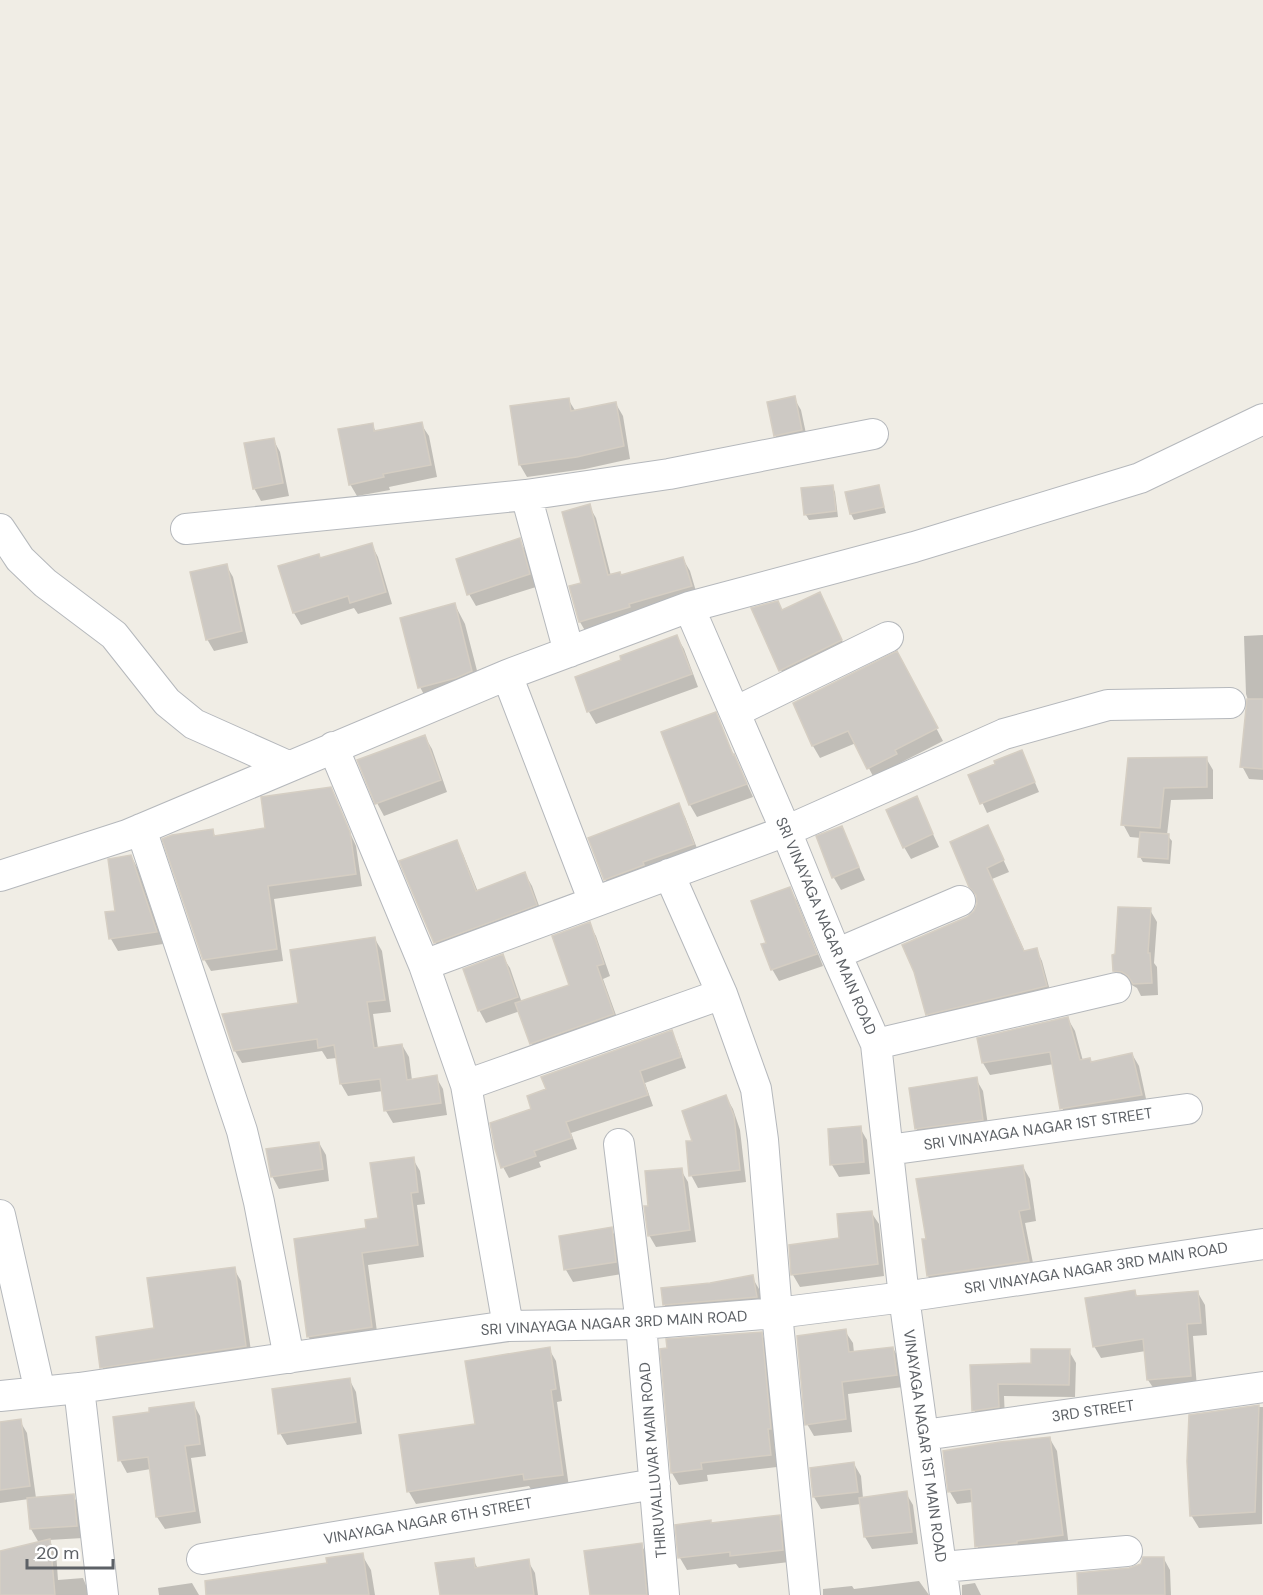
<svg xmlns="http://www.w3.org/2000/svg" width="1263" height="1595" font-family="'DM Sans',sans-serif">
<style>
.shadow{fill:#0003}
.building{fill:#cdc9c4;stroke:#d5cec3;stroke-width:1.5}
.lines{fill:none;stroke-linecap:round;stroke-linejoin:round}
.minor-casing{stroke:#b5b8bc;stroke-width:32}
.minor{stroke:#fff;stroke-width:30}
.labels{text-anchor:middle;stroke-width:6;stroke-linejoin:round;paint-order:stroke}
.street-label{font-size:15px;fill:#5d6166;stroke:#fff}
</style>
<rect width="100%" height="100%" fill="#f0ede5"/>
<path class="shadow" d="M794,398L801,410L808,443L782,448L775,435Z
M568,399L576,412L616,404L623,416L630,459L585,469L527,477L520,465Z
M372,424L376,432L421,424L429,436L437,477L389,487L390,490L357,496L350,484Z
M273,439L280,452L289,496L261,501L254,488Z
M832,486L835,492L838,517L809,520L806,515Z
M878,487L886,513L854,520L851,514L847,494Z
M589,506L596,518L611,576L621,577L683,559L690,571L698,598L587,634L580,622Z
M519,539L526,552L536,587L476,606L469,594Z
M371,544L378,557L392,604L358,614L354,608L301,625L294,613L320,559Z
M226,565L233,577L248,643L214,651L207,639Z
M455,605L465,624L482,690L430,706L420,687Z
M826,607L848,653L787,683L753,609L782,611Z
M1263,635V780L1249,779L1242,766L1249,703L1246,694L1244,636Z
M677,637L684,649L698,687L596,724L589,712L577,678Z
M903,665L943,741L900,763L902,767L875,780L856,743L820,758L813,746Z
M715,714L753,797L697,817L690,805L663,733Z
M425,737L432,749L447,792L384,816L377,803Z
M1022,752L1039,792L987,813L970,776Z
M1206,758L1213,770V799L1171,800L1167,835L1172,841L1170,864L1143,862L1140,857L1141,838L1130,837L1123,824L1129,759Z
M330,789L356,846L362,886L274,899L283,961L211,971L204,959L212,831L216,837L267,830Z
M916,798L939,847L911,859L904,847Z
M678,805L685,817L700,856L612,891L605,879Z
M841,827L865,880L841,890L834,878L818,837Z
M988,827L1009,872L992,879L1025,952L1036,949L1042,961L1052,998L934,1025L927,1014L968,918L975,913L979,905L978,898L971,886Z
M456,842L463,854L478,892L525,874L532,886L543,917L442,955L435,942Z
M131,856L138,869L163,944L118,951L111,939L107,914L117,912Z
M789,889L797,901L823,966L779,981L772,969L768,944Z
M1150,910L1157,922L1154,963L1157,967L1158,995L1141,996L1137,988L1130,984L1121,983L1114,971Z
M589,924L596,936L610,976L603,979L620,1026L538,1056L531,1043L520,1011L486,1023L479,1010L502,956L510,968L522,1003L571,986Z
M375,939L382,951L391,1012L373,1014L378,1048L402,1045L409,1057L412,1080L436,1077L443,1089L447,1115L393,1123L386,1111L383,1091L348,1096L341,1084L337,1058L327,1059L322,1051L242,1063L235,1051L300,1004Z
M1068,1019L1075,1031L1083,1061L1091,1063L1132,1054L1139,1066L1148,1108L1069,1121L1062,1108L1054,1064L990,1075L983,1063Z
M671,1032L677,1043L686,1068L645,1083L653,1106L571,1133L577,1149L539,1162L541,1167L509,1178L503,1167L547,1090Z
M976,1079L983,1091L989,1132L923,1141L916,1128Z
M726,1097L733,1109L740,1130L746,1182L698,1188L691,1175L694,1142Z
M860,1128L867,1140L870,1174L839,1177L832,1165Z
M319,1143L326,1155L329,1181L279,1189L272,1176Z
M413,1159L420,1171L425,1204L417,1205L424,1257L368,1265L378,1339L315,1349L308,1336L380,1220Z
M1023,1167L1030,1179L1036,1221L1025,1223L1035,1273L935,1288L928,1276V1240Z
M681,1170L688,1182L696,1242L656,1247L649,1235V1207Z
M871,1212L879,1224L884,1276L800,1287L793,1275L841,1240Z
M611,1229L618,1241L622,1274L573,1282L566,1270L560,1237Z
M234,1269L241,1281L252,1358L109,1379L102,1367L156,1330Z
M752,1277L759,1289L763,1309L671,1317L664,1304L710,1285Z
M1135,1292L1138,1298L1198,1293L1205,1305L1207,1335L1193,1336L1197,1388L1156,1392L1148,1380L1146,1351L1101,1358L1094,1346Z
M845,1331L853,1343L854,1353L893,1348L900,1361L903,1387L848,1394L852,1432L814,1436L807,1424Z
M761,1333L768,1345L777,1441L774,1442L777,1467L707,1475L708,1481L679,1485L672,1473Z
M549,1349L556,1361L562,1401L557,1402L569,1487L533,1492L529,1486L416,1504L409,1492L476,1425Z
M1069,1351L1076,1363L1075,1397L1004,1396L1005,1419L981,1423L974,1410L972,1367L1032,1365Z
M349,1379L356,1392L362,1434L287,1445L280,1433Z
M193,1403L200,1416L206,1456L191,1458L201,1523L165,1529L157,1517L151,1469L127,1473L120,1460L151,1413Z
M1258,1407H1263L1262,1524L1199,1528L1191,1515Z
M20,1421L27,1433L36,1498L73,1495L80,1508L83,1538L49,1540L56,1552L58,1580L83,1578L90,1595H0V1553L39,1543L31,1529L29,1499L0,1503V1424Z
M1050,1439L1057,1451L1069,1547L984,1559L977,1546L973,1502L957,1504L950,1492L944,1453Z
M854,1464L861,1476L863,1498L906,1493L913,1505L918,1544L872,1549L865,1537L861,1504L821,1509L814,1497Z
M779,1516L786,1528L789,1562L739,1568L736,1564L687,1570L680,1558L712,1524Z
M641,1545L649,1557L652,1595H592Z
M362,1555L371,1570L375,1595H246L328,1564Z
M473,1559L478,1569L528,1561L535,1573L538,1595H441Z
M1164,1559L1170,1570L1171,1595H1080L1129,1570Z
M919,1581L929,1595H823V1589L852,1586L854,1589Z
M192,1583L199,1595H159L158,1588Z
M975,1583L981,1595H962V1585Z"/>
<path class="building" d="M795,396L802,430L774,436L767,402Z
M569,398L571,411L616,402L624,446L577,457L519,465L510,406Z
M422,422L431,465L383,474L384,477L349,485L338,429L373,423L374,431Z
M274,438L283,483L253,489L244,443Z
M833,485L836,511L804,515L801,488Z
M879,485L884,507L850,514L845,492Z
M590,504L608,575L620,572L621,575L683,557L692,586L629,604L630,607L579,622L569,586L581,583L562,512Z
M520,538L530,574L467,595L456,559Z
M372,543L386,592L350,603L348,596L293,613L278,566L319,554L320,558Z
M227,564L242,631L206,640L190,572Z
M820,592L842,640L779,671L751,608L778,601L782,610Z
M455,603L472,671L456,678L418,688L400,618Z
M677,635L692,674L587,712L575,677L621,660L620,656Z
M897,651L938,728L895,750L897,754L867,769L848,731L812,746L793,703Z
M1247,699H1263V769L1240,767Z
M716,712L733,755L734,754L747,784L689,805L661,732Z
M425,735L441,780L375,804L357,760Z
M1022,750L1035,782L980,804L968,775L995,764L994,761Z
M1207,757V787L1164,788L1160,828L1121,825L1128,758Z
M331,787L350,832L356,874L268,886L277,949L203,960L162,839L172,835L213,829L214,836L265,828L261,797Z
M917,796L933,834L903,848L886,810Z
M679,803L694,844L643,862L644,865L604,880L588,838Z
M988,825L1004,860L987,868L1024,951L1037,948L1047,986L926,1015L914,972L902,945L967,917L974,911L977,904L976,895L969,887L950,842Z
M842,826L859,867L832,878L816,836Z
M1140,832L1169,834L1168,859L1138,857Z
M457,840L476,891L525,872L537,905L434,943L399,861Z
M131,855L157,932L109,939L105,912L115,911L108,859Z
M790,887L817,954L771,970L761,944L766,943L751,901Z
M1118,907L1151,908L1148,953H1150L1152,983L1133,984L1128,976L1122,972L1113,971L1112,955L1115,954Z
M590,922L604,964L597,966L614,1014L530,1044L515,1003L569,985L552,936Z
M375,937L385,1000L367,1002L374,1048L402,1044L407,1080L437,1075L441,1103L384,1111L380,1079L340,1084L334,1045L318,1048L317,1039L234,1051L222,1014L298,1003L290,950Z
M503,954L518,997L478,1011L463,969Z
M1068,1017L1080,1060L1090,1058L1091,1062L1132,1053L1142,1095L1060,1109L1050,1052L982,1063L977,1038Z
M672,1030L681,1057L640,1071L648,1095L566,1122L572,1138L534,1151L536,1156L501,1168L495,1149L490,1123L531,1109L527,1096L546,1089L541,1077Z
M977,1077L983,1120L915,1129L909,1088Z
M726,1095L734,1116L740,1170L689,1176L686,1141H692L682,1111Z
M861,1126L864,1162L830,1165L828,1129Z
M319,1142L323,1169L271,1177L266,1149Z
M414,1157L418,1192L411,1193L418,1245L362,1253L372,1327L307,1337L294,1239L366,1228L365,1220L378,1218L370,1163Z
M1023,1165L1030,1209L1019,1211L1029,1261L927,1276L922,1239H926L916,1179Z
M682,1168L690,1230L648,1236L644,1206H648L645,1171Z
M872,1211L878,1264L791,1275L789,1245L839,1238L837,1214Z
M612,1227L616,1262L564,1270L559,1236Z
M235,1267L246,1346L100,1368L96,1337L154,1328L147,1278Z
M753,1275L757,1297L663,1305L661,1288L710,1283Z
M1135,1290L1136,1296L1198,1291L1201,1323L1187,1324L1191,1376L1147,1380L1143,1339L1093,1347L1085,1298Z
M846,1329L849,1352L893,1347L897,1375L842,1382L846,1419L805,1425L797,1336Z
M762,1332L771,1429H768L771,1455L701,1463L702,1469L671,1473L660,1349L667,1348L666,1339Z
M550,1347L556,1389L551,1390L563,1475L524,1480L523,1474L407,1492L399,1435L475,1424L465,1361Z
M1031,1349H1070L1069,1385L998,1384L999,1407L972,1411L970,1365L1031,1363Z
M350,1378L356,1422L278,1434L272,1389Z
M194,1402L200,1444L185,1446L195,1511L156,1517L148,1457L118,1461L113,1417L149,1412V1408Z
M1259,1405L1255,1512L1190,1516L1187,1461L1189,1415Z
M21,1419L30,1486L0,1490V1422Z
M1050,1437L1063,1535L1017,1541V1543L975,1547L971,1489L948,1492L943,1451L1000,1442Z
M854,1462L858,1492L813,1497L810,1468Z
M907,1491L912,1532L864,1537L859,1498Z
M74,1494L77,1526L30,1529L27,1498Z
M780,1515L783,1550L730,1556V1552L678,1558L675,1525L711,1520V1523Z
M50,1539L55,1595H0V1551Z
M642,1543L647,1595H590L584,1551Z
M363,1553L369,1595H206L205,1581L327,1563L326,1558Z
M1143,1557H1164L1165,1595H1078L1077,1573L1129,1568L1141,1564Z
M474,1558L475,1568L529,1559L534,1595H440L435,1563Z"/>
<g class="lines">
<g class="minor-casing">
<path id="minor" d="M526,495L569,652
M0,529L20,559L45,583L114,635L167,702L194,724L288,766
M186,529L526,495L669,474L873,434
M689,607L786,831L836,954L876,1044L904,1297L945,1595
M507,675L594,902
M735,712L888,637
M333,747L424,965L466,1085L508,1326
M141,829L242,1131L259,1202L289,1358
M669,874L722,994L756,1089L763,1140L777,1313L805,1595
M0,876L127,835L507,675L689,607L914,547L1140,478L1263,419
M836,954L960,901
M424,965L786,831L1004,734L1108,705L1230,703
M876,1044L1116,988
M466,1085L722,994
M619,1144L641,1324L664,1595
M888,1150L1187,1109
M0,1215L40,1392
M79,1388L103,1595
M0,1396L79,1388L508,1326L641,1324L777,1313L904,1297L1263,1244
M924,1435L1263,1387
M202,1559L655,1484
M942,1567L1127,1551"/>
</g>
<use href="#minor" class="minor"/>
</g>
<g class="labels">
<g class="street-label">
<text transform="translate(826 926) rotate(67)" y="5">SRI VINAYAGA NAGAR MAIN ROAD</text>
<text transform="translate(1038 1129) rotate(-8)" y="5">SRI VINAYAGA NAGAR 1ST STREET</text>
<text transform="translate(1096 1268) rotate(-9)" y="5">SRI VINAYAGA NAGAR 3RD MAIN ROAD</text>
<text transform="translate(614 1323) rotate(-3)" y="5">SRI VINAYAGA NAGAR 3RD MAIN ROAD</text>
<text transform="translate(1093 1411) rotate(-8)" y="5">3RD STREET</text>
<text transform="translate(925 1446) rotate(82)" y="5">VINAYAGA NAGAR 1ST MAIN ROAD</text>
<text transform="translate(653 1460) rotate(-95)" y="5">THIRUVALLUVAR MAIN ROAD</text>
<text transform="translate(428 1521) rotate(-10)" y="5">VINAYAGA NAGAR 6TH STREET</text>
</g>
</g>
<path d="M27 1559v9h86v-9" fill="none" stroke="#5d6166" stroke-width="3"/>
<text x="36" y="1559" font-size="18" fill="#5d6166" stroke="#ffffff" stroke-width="4.5" paint-order="stroke">20 m</text>
</svg>
